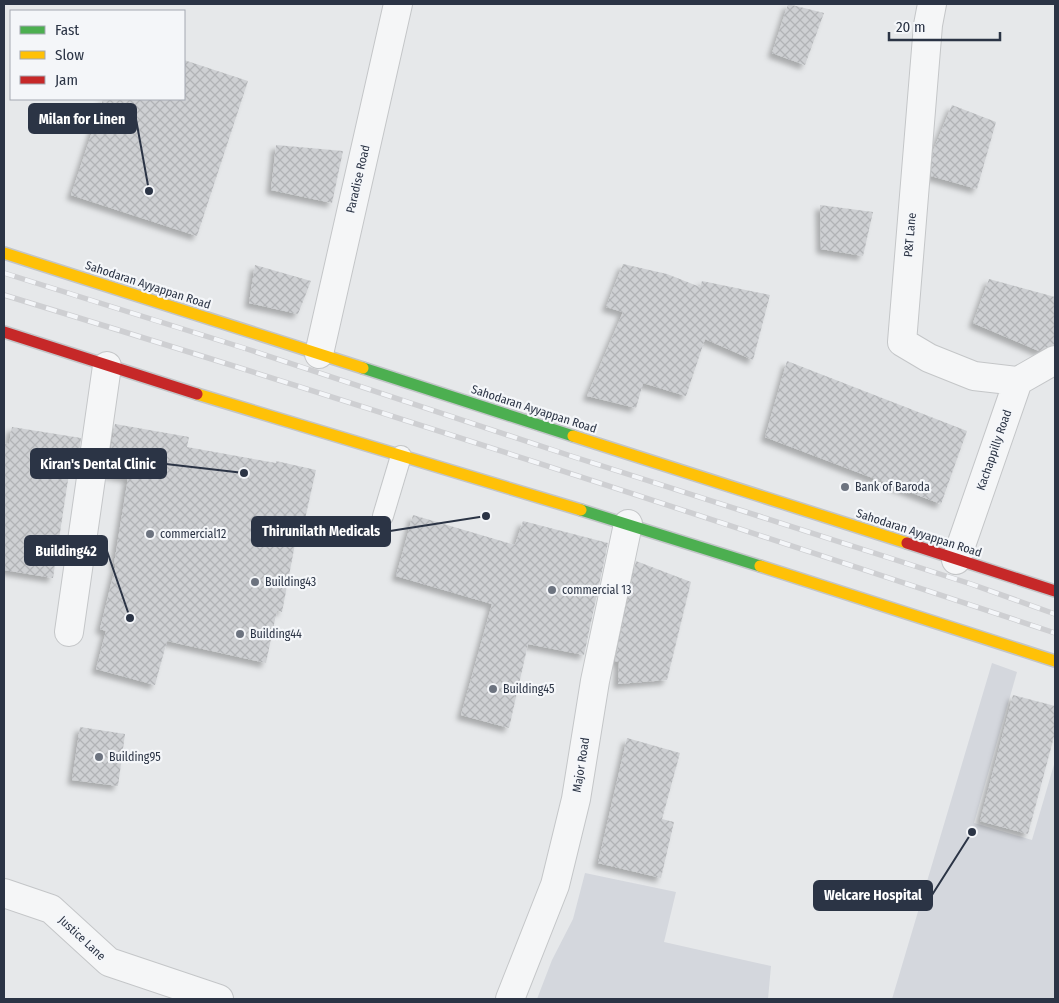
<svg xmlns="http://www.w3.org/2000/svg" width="1059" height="1003" font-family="'Fira Sans Condensed',sans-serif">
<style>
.built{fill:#d4d7dd}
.building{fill:url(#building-cross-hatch);filter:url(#shadow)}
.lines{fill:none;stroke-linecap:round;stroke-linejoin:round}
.lane-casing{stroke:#c4c6c8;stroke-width:22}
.street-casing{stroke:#c4c6c8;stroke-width:30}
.fast-casing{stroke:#c2c5c8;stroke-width:14}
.slow-casing{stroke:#c2c5c8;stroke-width:14}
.jam-casing{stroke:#c2c5c8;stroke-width:14}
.lane{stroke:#f5f6f7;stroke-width:20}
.street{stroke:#f5f6f7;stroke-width:28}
.fast{stroke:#4caf50;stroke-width:11}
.slow{stroke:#ffc107;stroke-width:11}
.jam{stroke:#c62828;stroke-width:11}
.rail-casing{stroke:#cecfd2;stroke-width:5.5}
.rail{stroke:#f4f6f9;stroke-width:4;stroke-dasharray:11;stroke-linecap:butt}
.poi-dot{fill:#6c737f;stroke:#f4f6f9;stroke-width:2}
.labels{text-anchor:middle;stroke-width:4.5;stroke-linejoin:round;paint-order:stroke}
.street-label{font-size:12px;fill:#2b3445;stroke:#f4f6f9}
.poi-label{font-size:12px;fill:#2b3445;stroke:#f4f6f9;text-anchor:start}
.leader{fill:none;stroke:#2b3445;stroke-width:2}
.callout-dot{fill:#2b3445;stroke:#f4f6f9;stroke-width:2}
.callout{fill:#2b3445;stroke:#2b3445;stroke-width:2}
.callout-label{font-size:14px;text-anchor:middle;font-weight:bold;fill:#fff}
</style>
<defs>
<pattern id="building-cross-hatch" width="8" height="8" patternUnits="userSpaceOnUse" patternTransform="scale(1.25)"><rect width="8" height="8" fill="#ced0d3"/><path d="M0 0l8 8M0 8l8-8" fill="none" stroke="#b1b3b6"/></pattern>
<filter id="shadow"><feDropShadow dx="-4.5" dy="4.5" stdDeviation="2.5" flood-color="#0004"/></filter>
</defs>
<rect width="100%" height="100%" fill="#e6e8ea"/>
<path class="built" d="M992,663L1017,672L974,823L1032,840L1055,761V999H892Z
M585,873L676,892L664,942L771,966L768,999H537L552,960L573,919Z"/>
<path class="building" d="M788,4L824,13L805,65L772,53Z
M184,60L248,81L197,236L71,195L103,99H184Z
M952,105L996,122L977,189L931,176L933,151Z
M276,145L343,151L332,203L271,190Z
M820,205L873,212L863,256L821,249Z
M623,264L667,274L700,287L702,281L770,295L753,360L705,339L686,396L643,383L636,408L587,396L623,312L606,307Z
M255,265L311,281L298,314L249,303Z
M989,279L1055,297V344L1039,351L973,323Z
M787,361L967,431L941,504L765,437Z
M115,424L189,437L187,447L276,463V461L316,470L305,519L300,518L282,612L277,610L266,663L167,641L155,685L96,669L106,631L100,629L116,564H114L128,478L107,474Z
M12,427L81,438L77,468L70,467L53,578L4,570V443L9,444Z
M413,515L515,545L523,521L608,543L584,655L528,644L509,728L461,715L492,604L396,576Z
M636,561L691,582L667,680L618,684L619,662L615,661Z
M1013,695L1055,706V733L1028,834L980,821Z
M80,727L125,734L118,786L72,780Z
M627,738L680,753L662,819L674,822L661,878L598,863Z"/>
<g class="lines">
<g class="lane-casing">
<path id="lane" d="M383,516L401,456"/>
</g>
<g class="street-casing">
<path id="street" d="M932,4L928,25L902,342L929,358L974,376L1018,381
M319,354L398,4
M956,560L1018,381L1055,360
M69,632L107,366
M4,893L51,909L109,962L219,999
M510,999L555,885L576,799L595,681L628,524"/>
</g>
<g class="fast-casing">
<path id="fast" d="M363,368L573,436
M581,510L760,566"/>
</g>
<g class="slow-casing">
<path id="slow" d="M4,253L363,368
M197,394L581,510
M573,436L907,543
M760,566L1055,661"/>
</g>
<g class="jam-casing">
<path id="jam" d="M4,332L197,394
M907,543L1055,591"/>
</g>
<use href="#lane" class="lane"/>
<use href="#street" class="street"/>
<use href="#fast" class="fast"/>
<use href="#slow" class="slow"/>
<use href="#jam" class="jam"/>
<g class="rail-casing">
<path id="rail" d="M4,273L247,349L568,455L971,584L1055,614
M4,295C356,402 706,517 1055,633"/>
</g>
<use href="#rail" class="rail"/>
</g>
<g class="poi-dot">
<circle cx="845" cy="487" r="5"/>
<circle cx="150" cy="534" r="5"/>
<circle cx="255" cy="582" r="5"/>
<circle cx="552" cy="590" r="5"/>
<circle cx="240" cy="634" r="5"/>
<circle cx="493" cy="689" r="5"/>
<circle cx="99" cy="757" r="5"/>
</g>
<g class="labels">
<g class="street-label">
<text transform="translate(358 179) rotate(-77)" y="4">Paradise Road</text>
<text transform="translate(910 235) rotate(-85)" y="4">P&amp;T Lane</text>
<text transform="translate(148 285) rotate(18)" y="4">Sahodaran Ayyappan Road</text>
<text transform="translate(534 409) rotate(18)" y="4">Sahodaran Ayyappan Road</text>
<text transform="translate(994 450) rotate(-71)" y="4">Kachappilly Road</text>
<text transform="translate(919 533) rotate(18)" y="4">Sahodaran Ayyappan Road</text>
<text transform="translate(581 765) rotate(-81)" y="4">Major Road</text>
<text transform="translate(82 938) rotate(43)" y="4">Justice Lane</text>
</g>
<g class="poi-label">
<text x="855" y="491">Bank of Baroda</text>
<text x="160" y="538">commercial12</text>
<text x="265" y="586">Building43</text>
<text x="562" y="594">commercial 13</text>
<text x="250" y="638">Building44</text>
<text x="503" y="693">Building45</text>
<text x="109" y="761">Building95</text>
</g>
</g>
<path class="leader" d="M149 191L136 119M244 473L166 464M486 516L390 531M130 618L107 551M972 832L932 895"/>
<g class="callout-dot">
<circle cx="149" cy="191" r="5"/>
<circle cx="244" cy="473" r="5"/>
<circle cx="486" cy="516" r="5"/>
<circle cx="130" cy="618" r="5"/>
<circle cx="972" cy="832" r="5"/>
</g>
<g class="callout">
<rect x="29" y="104" width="107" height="29" rx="5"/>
<rect x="31" y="449" width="135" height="29" rx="5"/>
<rect x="252" y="517" width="138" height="29" rx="5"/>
<rect x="25" y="536" width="82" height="29" rx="5"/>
<rect x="814" y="881" width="118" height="29" rx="5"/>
</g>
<g class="callout-label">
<text x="82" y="124">Milan for Linen</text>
<text x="98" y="469">Kiran's Dental Clinic</text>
<text x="321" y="536">Thirunilath Medicals</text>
<text x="66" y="556">Building42</text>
<text x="873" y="900">Welcare Hospital</text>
</g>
<rect width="1059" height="1003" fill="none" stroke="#2b3445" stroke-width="10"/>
<rect x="10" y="10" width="175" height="90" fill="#f4f6f9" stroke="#a4a8b1"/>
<rect x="20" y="26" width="25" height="8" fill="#4caf50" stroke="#a4a8b1"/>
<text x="55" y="35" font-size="15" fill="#2b3445">Fast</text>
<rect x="20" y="51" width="25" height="8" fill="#ffc107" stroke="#a4a8b1"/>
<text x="55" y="60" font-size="15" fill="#2b3445">Slow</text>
<rect x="20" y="76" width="25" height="8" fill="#c62828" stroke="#a4a8b1"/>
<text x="55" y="85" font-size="15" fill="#2b3445">Jam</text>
<path d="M889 32v8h111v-8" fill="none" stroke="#2b3445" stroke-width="2.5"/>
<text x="896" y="32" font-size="15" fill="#2b3445" stroke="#f4f6f9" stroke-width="4" paint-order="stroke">20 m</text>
</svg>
